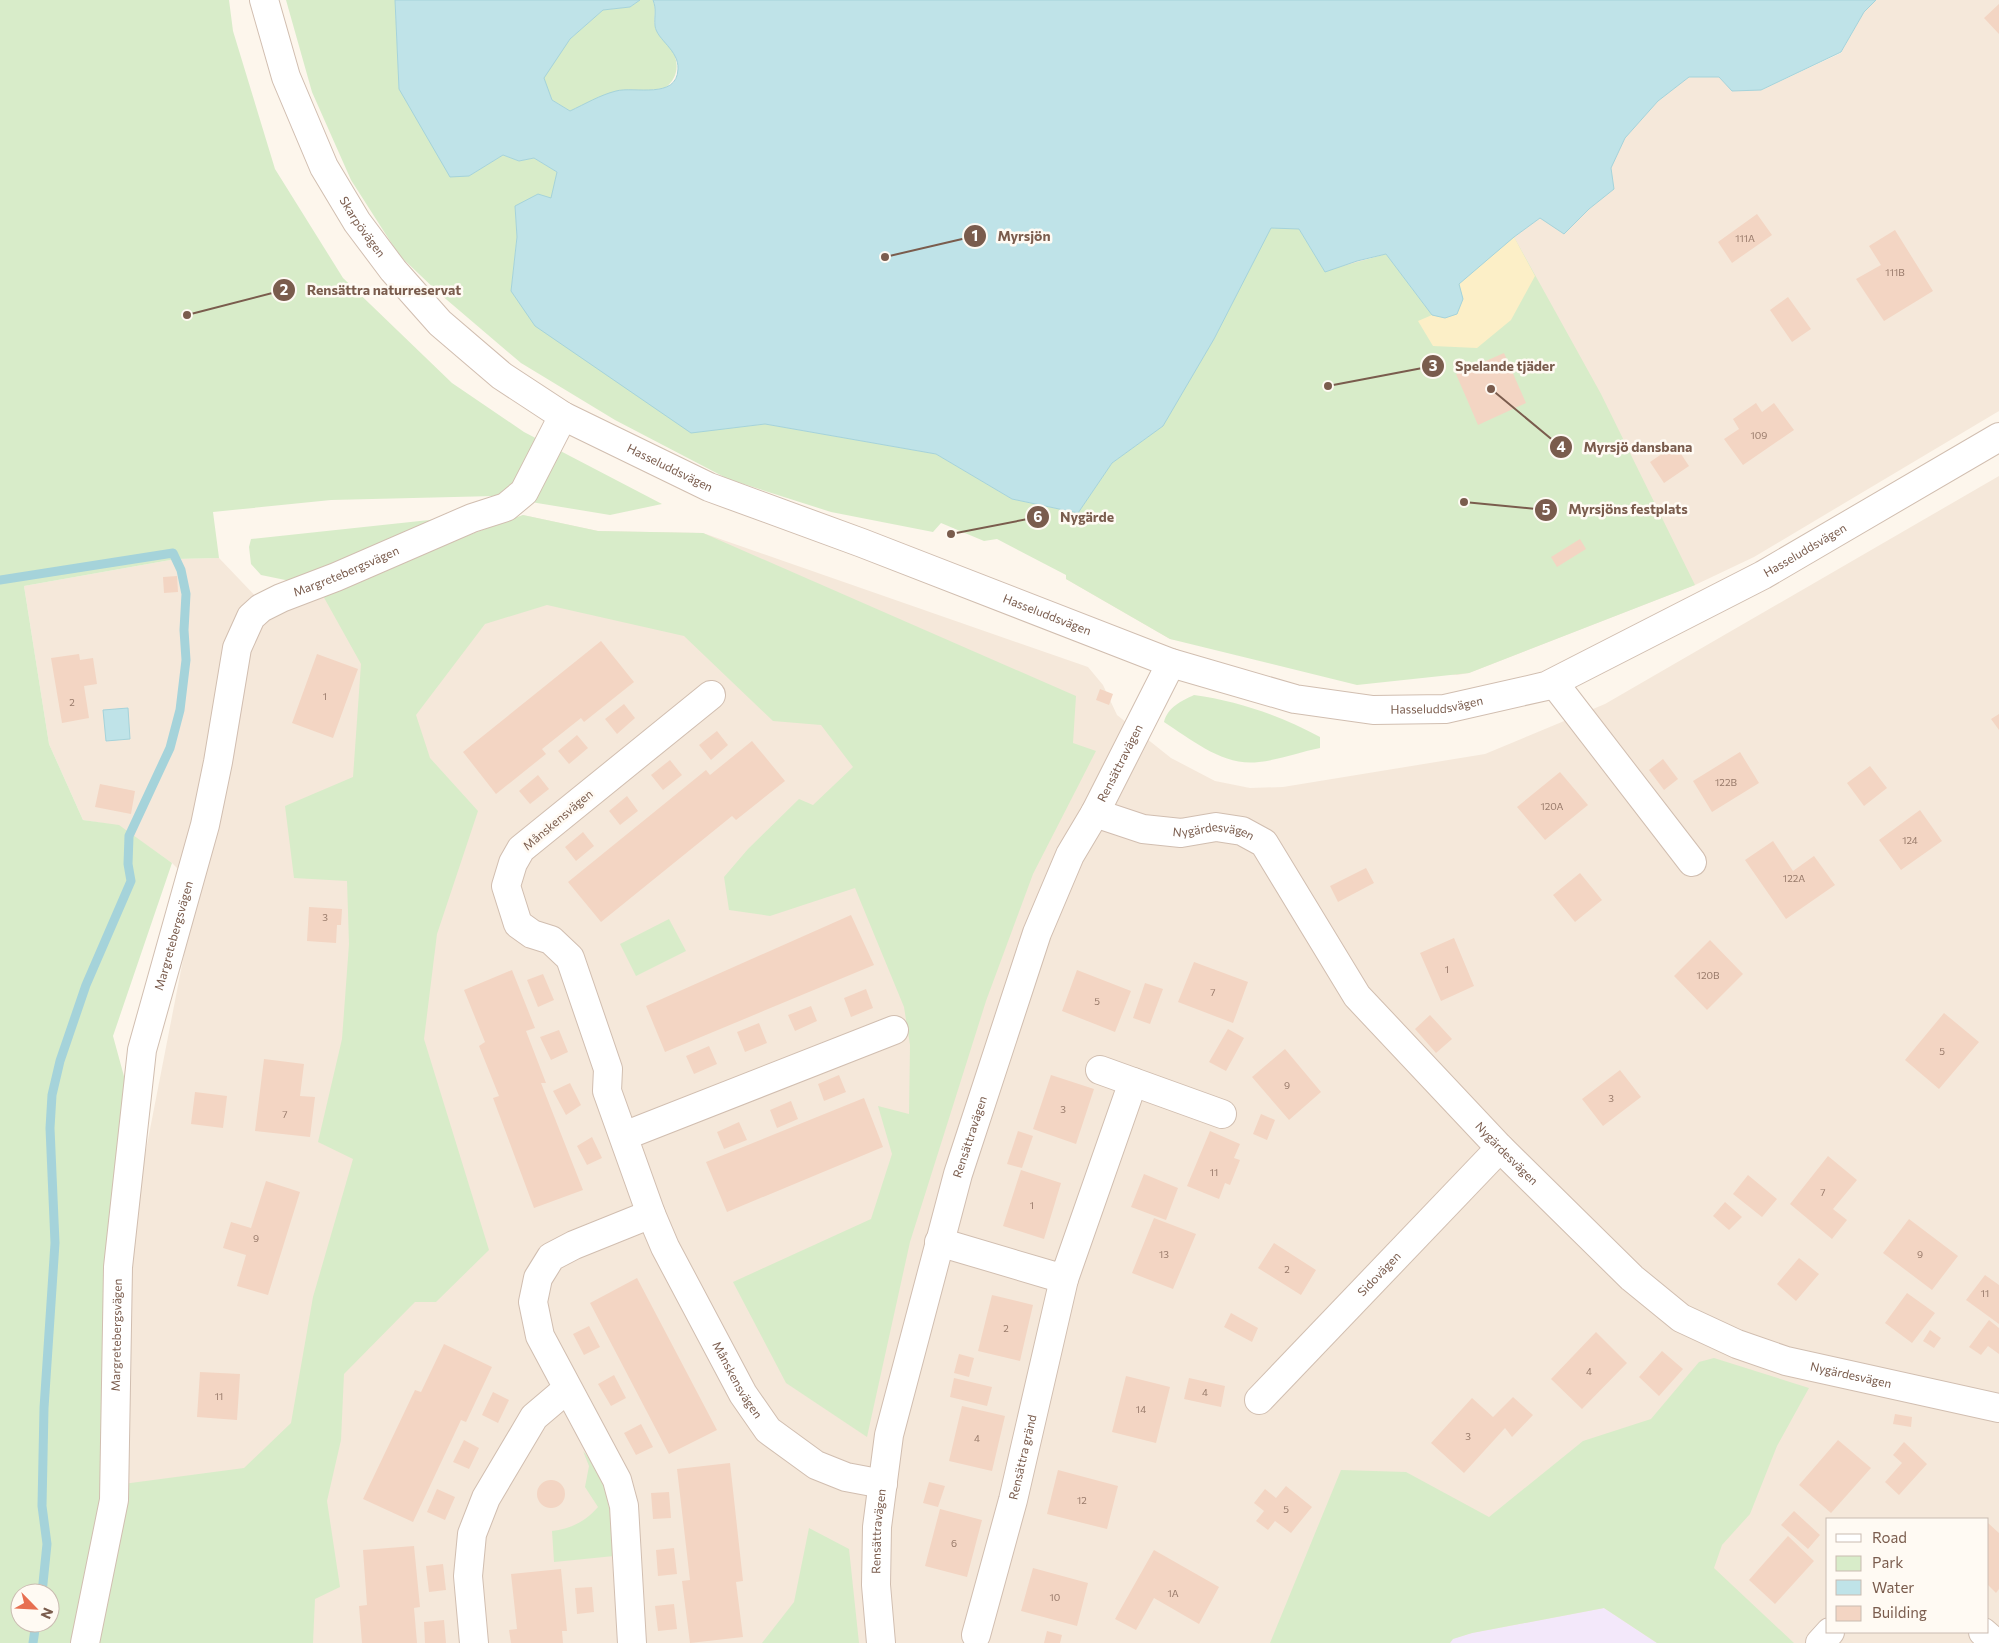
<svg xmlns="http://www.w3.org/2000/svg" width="1999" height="1643" font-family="Commissioner,sans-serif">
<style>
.residential{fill:#f5e8da;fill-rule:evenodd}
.education{fill:#f3e8fa}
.green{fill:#d8ecc9;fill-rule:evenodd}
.sand{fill:#fcefc7}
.water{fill:#bfe3e8;stroke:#a5d3da}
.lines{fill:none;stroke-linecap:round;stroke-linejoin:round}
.stream{stroke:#a5d3da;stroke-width:9}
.building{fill:#f3d5c3}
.minor-casing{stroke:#d1beb0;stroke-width:30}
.minor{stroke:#fff;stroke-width:28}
.labels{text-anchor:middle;stroke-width:5;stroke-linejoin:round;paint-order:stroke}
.number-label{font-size:10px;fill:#987a6a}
.street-label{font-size:12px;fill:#7a5c4d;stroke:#fffaf3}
.leader{fill:none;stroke:#7a5c4d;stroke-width:2}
.callout-dot{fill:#7a5c4d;stroke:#fffaf3;stroke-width:2}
.mark-label{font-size:15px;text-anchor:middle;font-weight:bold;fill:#fff}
.callout-label{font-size:14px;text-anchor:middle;font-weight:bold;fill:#7a5c4d;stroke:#fffaf3;stroke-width:5;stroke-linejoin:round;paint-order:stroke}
</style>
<rect width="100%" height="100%" fill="#fdf6ec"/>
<path class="residential" d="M1876,0H1999V411L1754,557L1695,585L1469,673L1457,675L1170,639L1066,579L1271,227L1357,261L1514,237L1540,218L1589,209L1614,189L1611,168L1625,138L1658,101L1689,77H1719L1732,91L1761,90L1841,53L1864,12Z
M1999,476V1643H90L144,1160L197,888L172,863L119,826L83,820L49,744L24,586L176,559L219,558L263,604L322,594L523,515L598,531L703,533L1088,667L1103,685L1117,715L1171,758L1215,781L1250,788L1283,787L1485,754L1605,704ZM1828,1519H1988V1632H1828Z"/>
<path class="education" d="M1604,1608L1657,1643H1450L1452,1639L1472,1633Z"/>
<path class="green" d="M0,0H229L233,31L275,169L343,278L452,383L524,432L662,504L610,515L495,496L331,500L213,512L219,558L176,559L24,586L49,744L83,820L119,825L172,863L113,1036L125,1080L106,1246L103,1504L75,1643H0ZM20,1593H50V1623H20Z
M286,0H395L399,89L469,176L503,155L519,161L534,158L557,172L552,198L515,206L517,237L511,291L691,432L765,424L936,454L1012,499L1078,513L1112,463L1163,426L1214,339L1271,227L1299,229L1325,271L1386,254L1432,315L1459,284L1514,237L1601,394L1695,585L1469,673L1357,685L1170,639L1066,579V575L997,539L984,541L941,523L933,532L831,512L728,479L615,420L521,363L440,294L399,255L351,180L312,92Z
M640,0H653C657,10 653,18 655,27C658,37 665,39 670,46C680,61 679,78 665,88L601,97L570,111L552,100L543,78L570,39L603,10L630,7Z
M523,515L598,531L703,533L1076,696L1073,743L1096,751L1033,874L986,1001L910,1242L867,1437L786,1383L733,1282L871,1219L892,1154L878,1106L909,1114L910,1045L904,1007L855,888L770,916L729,910L724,877L748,849L799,799L813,805L853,767L821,725L773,721L684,636L547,605L485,624L416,715L430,758L478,811L437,934L424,1039L489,1250L436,1302H415L344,1374L341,1440L327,1501L340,1587L315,1599L313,1643H90L123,1484L244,1468L291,1423L313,1297L353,1159L318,1142L342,1039L349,944L347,881L294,878L285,806L353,777L361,664L322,594L370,572Z
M448,518L300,583L261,575L251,564L249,547L251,539Z
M1194,695C1238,701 1281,716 1320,737V748C1300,752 1279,760 1259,762C1224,767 1192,740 1164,722C1168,707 1181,701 1194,695Z
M669,919L686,951L636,976L620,944Z
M1714,1358L1809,1388L1777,1446L1750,1514L1722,1545L1714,1568L1794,1643H1657L1604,1608L1472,1633L1453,1639L1450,1643H1270L1341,1470L1406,1472L1489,1517L1583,1441L1651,1419L1699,1362Z
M583,1451C610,1482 611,1517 614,1556L554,1562L552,1531C571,1529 586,1521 598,1507L585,1487L589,1466Z
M809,1528L849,1549L859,1643H762L794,1602Z"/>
<path class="sand" d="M1514,237L1535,276L1511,320L1477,348L1433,346L1418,321L1432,315L1445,318L1463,299L1459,284Z"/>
<path class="water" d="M395,0H640L630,7L603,10L570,39L544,78L552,100L570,111C585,104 600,95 616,91C634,86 677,100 678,69C679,50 657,40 655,26C654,16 657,10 653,0H1876L1864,12L1841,52L1761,90L1732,91L1719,77H1689L1658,101L1625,138L1611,168L1614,189L1589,209L1564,234L1540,218L1514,237L1459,284L1463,299L1457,314L1445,318L1432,315L1386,254L1357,261L1325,272L1299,229L1271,228L1214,339L1163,426L1112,463L1078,513L1012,499L936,454L765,424L691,433L535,326L511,291L517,237L515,206L538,194L551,198L557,172L534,158L519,161L503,155L469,176L450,177L399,89Z
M128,708L130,739L106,741L103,710Z"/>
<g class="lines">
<path class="stream" d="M0,580L173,553L181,570L186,594L184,630L186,660L180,710L170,748L129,836L128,864L131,881L86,985L60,1061L52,1095L50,1128L55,1243L44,1408L42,1506L47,1544L42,1593
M33,1643L36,1623"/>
</g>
<path class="building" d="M1999,4V34L1984,18Z
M1757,214L1772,235L1732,263L1718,242Z
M1895,230L1933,291L1884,321L1856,279L1881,265L1869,246Z
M1788,297L1811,329L1792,342L1770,310Z
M1504,353L1526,403L1478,425L1456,374Z
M1756,403L1762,412L1774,403L1794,430L1743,465L1724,439L1739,429L1733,419Z
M1675,445L1689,466L1664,483L1650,462Z
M1580,539L1586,549L1557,567L1551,557Z
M177,576L178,592L164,593L163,577Z
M601,641L634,682L584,722L581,718L542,749L546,754L496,794L463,752Z
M79,654L80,660L93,658L97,684L84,686L89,718L62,723L51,658Z
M317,654L358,669L333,738L292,723Z
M1100,689L1113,694L1109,705L1096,700Z
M624,704L635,718L617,734L605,719Z
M1999,714V730L1991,719Z
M717,731L728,745L711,760L699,745Z
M577,735L588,748L569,764L558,751Z
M752,741L785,781L736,820L732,816L601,922L568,882L706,770L710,775Z
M1740,752L1759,783L1712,812L1693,781Z
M1663,759L1678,779L1664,790L1649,770Z
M670,760L682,775L663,790L651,775Z
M1870,766L1887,788L1864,806L1847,783Z
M1560,772L1588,805L1545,840L1517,807Z
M538,775L549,789L530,804L519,791Z
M100,784L135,791L131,814L95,807Z
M627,796L638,811L620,825L609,811Z
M1920,810L1942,841L1901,870L1879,840Z
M583,832L594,846L576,861L565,847Z
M1773,841L1793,871L1814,856L1835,885L1786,919L1745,860Z
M1366,868L1374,883L1338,902L1330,886Z
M1580,873L1602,900L1575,922L1553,895Z
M309,907L342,909L341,925H337L336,943L307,941Z
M851,915L874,965L665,1052L646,1006Z
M1454,938L1474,986L1441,1001L1420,953Z
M1710,940L1743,974L1707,1010L1674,976Z
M1194,962L1248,982L1233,1023L1178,1002Z
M512,970L535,1028L526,1031L546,1083H541L583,1190L534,1208L493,1098L499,1096L479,1046L485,1042L464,990Z
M1077,970L1131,991L1115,1032L1062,1011Z
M543,974L554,1000L538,1007L527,980Z
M1145,983L1163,989L1150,1024L1133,1018Z
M866,989L873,1008L851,1017L844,998Z
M811,1006L817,1021L795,1031L788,1015Z
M1944,1013L1979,1042L1939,1089L1905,1060Z
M1430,1015L1452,1039L1436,1053L1415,1029Z
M759,1023L767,1043L745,1052L737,1032Z
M1228,1029L1244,1038L1226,1071L1209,1062Z
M559,1030L568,1052L551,1060L540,1037Z
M709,1046L717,1064L694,1074L686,1056Z
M1285,1049L1321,1092L1289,1120L1252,1077Z
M264,1059L304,1064L300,1096L315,1097L310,1137L255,1131Z
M1620,1070L1641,1097L1603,1126L1582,1099Z
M839,1075L846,1092L824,1101L818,1084Z
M1051,1075L1094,1089L1076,1144L1033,1129Z
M570,1083L581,1105L566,1115L553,1091Z
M195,1092L227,1096L223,1128L191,1124Z
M864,1098L883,1147L727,1212L706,1162Z
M791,1101L798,1119L777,1128L770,1110Z
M1261,1114L1275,1120L1267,1140L1253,1134Z
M739,1122L747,1140L724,1149L717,1132Z
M1018,1131L1033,1136L1022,1168L1007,1164Z
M1210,1131L1240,1144L1234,1158L1240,1160L1230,1185L1225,1183L1219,1199L1187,1186Z
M592,1137L602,1158L587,1165L577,1146Z
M1828,1156L1857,1180L1833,1209L1847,1220L1832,1239L1790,1204Z
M1021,1170L1061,1183L1044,1239L1003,1226Z
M1144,1174L1178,1188L1166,1220L1131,1207Z
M1748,1175L1777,1199L1762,1217L1733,1194Z
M266,1181L300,1192L268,1295L237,1286L246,1255L223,1248L231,1222L251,1228Z
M1725,1202L1742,1217L1729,1230L1713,1216Z
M1154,1218L1196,1234L1173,1289L1132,1273Z
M1909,1219L1958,1256L1932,1290L1883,1253Z
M1274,1243L1316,1270L1301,1295L1258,1268Z
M1799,1258L1819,1274L1796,1301L1777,1284Z
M1985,1275L1999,1285V1324L1966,1300Z
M637,1278L717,1430L669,1454L590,1303Z
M1907,1293L1935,1313L1912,1343L1885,1323Z
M992,1295L1033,1305L1020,1361L978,1351Z
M1231,1313L1258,1328L1252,1342L1224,1327Z
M1989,1320L1999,1328V1354L1988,1346L1981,1355L1969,1347Z
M589,1326L600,1347L584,1355L573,1334Z
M1930,1330L1941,1338L1934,1348L1923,1341Z
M1596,1332L1627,1363L1582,1409L1551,1379Z
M444,1344L492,1367L466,1422L461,1420L413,1522L363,1499L415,1390L421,1392Z
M1662,1351L1683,1369L1659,1396L1639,1377Z
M959,1354L974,1358L969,1377L954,1373Z
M200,1372L240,1374L237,1420L197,1417Z
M614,1375L626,1398L611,1406L598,1384Z
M1126,1376L1170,1387L1156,1443L1112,1432Z
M954,1378L992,1387L987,1406L950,1397Z
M1189,1378L1225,1386L1221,1407L1184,1399Z
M493,1392L509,1400L498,1423L482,1415Z
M1513,1397L1533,1415L1512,1437L1505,1428L1464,1473L1431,1443L1472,1398L1493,1417Z
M962,1406L1005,1416L992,1471L949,1461Z
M1895,1414L1912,1417L1911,1427L1893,1424Z
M641,1424L653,1447L636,1455L624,1433Z
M464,1440L479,1448L469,1469L453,1462Z
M1838,1440L1871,1468L1831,1513L1799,1485Z
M1904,1442L1927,1464L1899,1495L1885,1482L1902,1463L1893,1455Z
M730,1463L743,1581L736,1582L743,1637L690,1643L682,1581L690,1580L677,1469Z
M1058,1470L1118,1486L1107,1529L1047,1514Z
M537 1494a14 14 0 1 1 28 0a14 14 0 1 1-28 0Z
M929,1482L945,1486L938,1507L923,1503Z
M1286,1486L1312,1507L1291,1533L1275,1521L1268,1530L1256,1521L1264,1511L1254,1503L1265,1489L1276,1498Z
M437,1489L455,1497L445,1520L427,1512Z
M669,1492L671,1518L653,1519L651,1493Z
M940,1509L982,1520L967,1577L925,1566Z
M1794,1511L1820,1535L1808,1549L1781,1525Z
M1988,1523L1999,1533V1589L1996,1593L1988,1585Z
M1788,1536L1814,1561L1775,1604L1749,1580Z
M414,1546L420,1607L414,1608L417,1643H362L359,1606L367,1605L363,1550Z
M674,1548L677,1574L658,1576L656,1550Z
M1154,1550L1219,1587L1199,1624L1154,1598L1136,1630L1115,1619Z
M443,1564L446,1590L429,1592L426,1566Z
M1033,1568L1088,1583L1077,1626L1021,1611Z
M561,1569L567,1631H562L563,1643H511L509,1630L517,1629L511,1574Z
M592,1587L594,1612L577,1614L575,1588Z
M674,1604L677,1629L658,1631L655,1606Z
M444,1620L446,1643H425L424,1622Z
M1047,1631L1062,1635L1060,1643H1044Z"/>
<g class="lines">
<g class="minor-casing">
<g id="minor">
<path id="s1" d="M264,0L286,77L324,167L357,222L393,270L440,323L502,376L563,416L709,487L862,543L1171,663L1295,699L1373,710L1445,709L1546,686L1763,575L1999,437"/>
<path d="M1554,683L1692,862"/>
<path id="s2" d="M711,695L521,849L513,863L506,886L518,924L532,934L551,940L570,958L608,1069L607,1091L651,1214L665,1247L743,1394L768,1430L816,1465L846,1477L883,1484"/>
<path id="s3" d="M1095,813L1143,829L1181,833L1216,827L1242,831L1264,843L1357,996L1500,1148L1632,1278L1681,1318L1737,1344L1786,1361L1999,1408"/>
<path d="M1100,1070L1222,1114"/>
<path d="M624,1136L894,1030"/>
<path d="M939,1242L1064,1279L1133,1082"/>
<path id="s4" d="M1259,1400L1500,1148"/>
<path d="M1983,1632L1996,1643"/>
<path id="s5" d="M976,1635L1013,1500L1064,1279"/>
<path id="s6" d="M85,1643L114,1500L118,1267L142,1050L205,825L218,762L237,648L251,617L261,608L281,598L336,577L472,518L506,507L524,492L563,416"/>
<path d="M474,1643L468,1576L472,1534L486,1498L534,1417L567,1389"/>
<path d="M632,1643L624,1506L617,1480L540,1336L533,1302L538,1278L551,1257L574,1245L651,1214"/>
<path id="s7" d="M881,1643L876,1585L877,1527L889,1435L958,1174L1037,933L1070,855L1095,813L1171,663"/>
<path d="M1820,1643L1830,1632"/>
</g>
</g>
<use href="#minor" class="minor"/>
</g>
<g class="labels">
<g class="number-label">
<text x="1745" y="242">111A</text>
<text x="1895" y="276">111B</text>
<text x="1759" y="439">109</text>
<text x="325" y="700">1</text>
<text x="72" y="706">2</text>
<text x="1726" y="786">122B</text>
<text x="1552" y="810">120A</text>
<text x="1910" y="844">124</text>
<text x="1794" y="882">122A</text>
<text x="325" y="921">3</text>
<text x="1447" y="973">1</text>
<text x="1708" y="979">120B</text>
<text x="1213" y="996">7</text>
<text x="1097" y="1005">5</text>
<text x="1942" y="1055">5</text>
<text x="1287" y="1089">9</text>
<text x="1611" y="1102">3</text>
<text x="1063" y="1113">3</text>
<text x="285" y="1118">7</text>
<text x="1214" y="1176">11</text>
<text x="1823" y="1196">7</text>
<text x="1032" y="1209">1</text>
<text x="256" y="1242">9</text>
<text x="1164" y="1258">13</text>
<text x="1920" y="1258">9</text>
<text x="1287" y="1273">2</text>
<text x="1985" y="1297">11</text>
<text x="1006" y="1332">2</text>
<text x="1589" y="1375">4</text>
<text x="1205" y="1396">4</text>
<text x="219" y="1400">11</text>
<text x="1141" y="1413">14</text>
<text x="1468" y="1440">3</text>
<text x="977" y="1442">4</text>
<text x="1082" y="1504">12</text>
<text x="1286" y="1513">5</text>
<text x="954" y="1547">6</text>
<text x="1173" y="1597">1A</text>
<text x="1055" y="1601">10</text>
</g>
<g class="street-label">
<text dy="4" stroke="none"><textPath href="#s1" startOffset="249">Skarpövägen</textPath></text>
<text dy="4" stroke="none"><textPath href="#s1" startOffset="646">Hasseluddsvägen</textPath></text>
<text dy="4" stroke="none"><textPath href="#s1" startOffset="1860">Hasseluddsvägen</textPath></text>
<text dy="4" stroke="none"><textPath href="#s6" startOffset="1151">Margretebergsvägen</textPath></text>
<text dy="4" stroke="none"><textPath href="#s1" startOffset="1051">Hasseluddsvägen</textPath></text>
<text dy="4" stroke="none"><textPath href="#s1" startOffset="1456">Hasseluddsvägen</textPath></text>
<text dy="4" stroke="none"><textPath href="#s7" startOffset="922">Rensättravägen</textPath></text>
<text transform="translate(558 820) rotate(-40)" y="4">Månskensvägen</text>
<text dy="4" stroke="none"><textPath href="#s3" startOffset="122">Nygärdesvägen</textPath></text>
<text dy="4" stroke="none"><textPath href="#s6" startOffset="716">Margretebergsvägen</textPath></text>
<text dy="4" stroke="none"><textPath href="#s7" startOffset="518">Rensättravägen</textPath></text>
<text dy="4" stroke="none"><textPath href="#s3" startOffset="572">Nygärdesvägen</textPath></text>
<text dy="4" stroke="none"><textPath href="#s4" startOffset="174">Sidovägen</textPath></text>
<text dy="4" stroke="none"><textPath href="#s6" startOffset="311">Margretebergsvägen</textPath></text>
<text dy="4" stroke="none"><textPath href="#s3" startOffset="992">Nygärdesvägen</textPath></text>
<text dy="4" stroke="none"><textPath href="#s2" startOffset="845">Månskensvägen</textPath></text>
<text dy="4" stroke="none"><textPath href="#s5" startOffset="184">Rensättra gränd</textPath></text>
<text dy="4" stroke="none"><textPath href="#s7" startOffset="112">Rensättravägen</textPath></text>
</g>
</g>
<path class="leader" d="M885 257L975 236M187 315L284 290M1328 386L1433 366M1491 389L1561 447M1464 502L1546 510M951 534L1038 517"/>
<g class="callout-dot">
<circle cx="885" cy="257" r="5"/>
<circle cx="187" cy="315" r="5"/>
<circle cx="1328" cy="386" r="5"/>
<circle cx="1491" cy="389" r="5"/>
<circle cx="1464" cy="502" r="5"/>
<circle cx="951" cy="534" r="5"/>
<circle cx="975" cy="236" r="12"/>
<circle cx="284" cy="290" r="12"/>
<circle cx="1433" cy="366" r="12"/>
<circle cx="1561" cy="447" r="12"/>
<circle cx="1546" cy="510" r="12"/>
<circle cx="1038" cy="517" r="12"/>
</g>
<g class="mark-label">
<text x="975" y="241">1</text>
<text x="284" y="295">2</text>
<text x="1433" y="371">3</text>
<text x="1561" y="452">4</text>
<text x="1546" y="515">5</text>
<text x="1038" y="522">6</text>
</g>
<g class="callout-label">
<text x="1024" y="241">Myrsjön</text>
<text x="384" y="295">Rensättra naturreservat</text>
<text x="1505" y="371">Spelande tjäder</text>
<text x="1638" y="452">Myrsjö dansbana</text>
<text x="1628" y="514">Myrsjöns festplats</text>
<text x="1087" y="522">Nygärde</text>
</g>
<rect x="1826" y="1518" width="162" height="115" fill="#fffaf3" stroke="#cabbb1"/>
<rect x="1836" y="1534" width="25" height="8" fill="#ffffff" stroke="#cabbb1"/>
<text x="1872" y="1543" font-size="15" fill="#7a5c4d">Road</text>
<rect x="1836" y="1556" width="25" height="15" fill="#d8ecc9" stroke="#cabbb1"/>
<text x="1872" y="1568" font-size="15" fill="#7a5c4d">Park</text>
<rect x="1836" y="1580" width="25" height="15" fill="#bfe3e8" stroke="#cabbb1"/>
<text x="1872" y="1593" font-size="15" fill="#7a5c4d">Water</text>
<rect x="1836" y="1606" width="25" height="15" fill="#f3d5c3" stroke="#cabbb1"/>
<text x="1872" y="1618" font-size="15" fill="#7a5c4d">Building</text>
<g transform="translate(35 1608) rotate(114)"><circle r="24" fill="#fffaf3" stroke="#cabbb1"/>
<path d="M0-4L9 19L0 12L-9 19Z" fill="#e76f51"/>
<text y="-8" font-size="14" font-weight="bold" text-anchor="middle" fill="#7a5c4d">N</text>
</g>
</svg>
